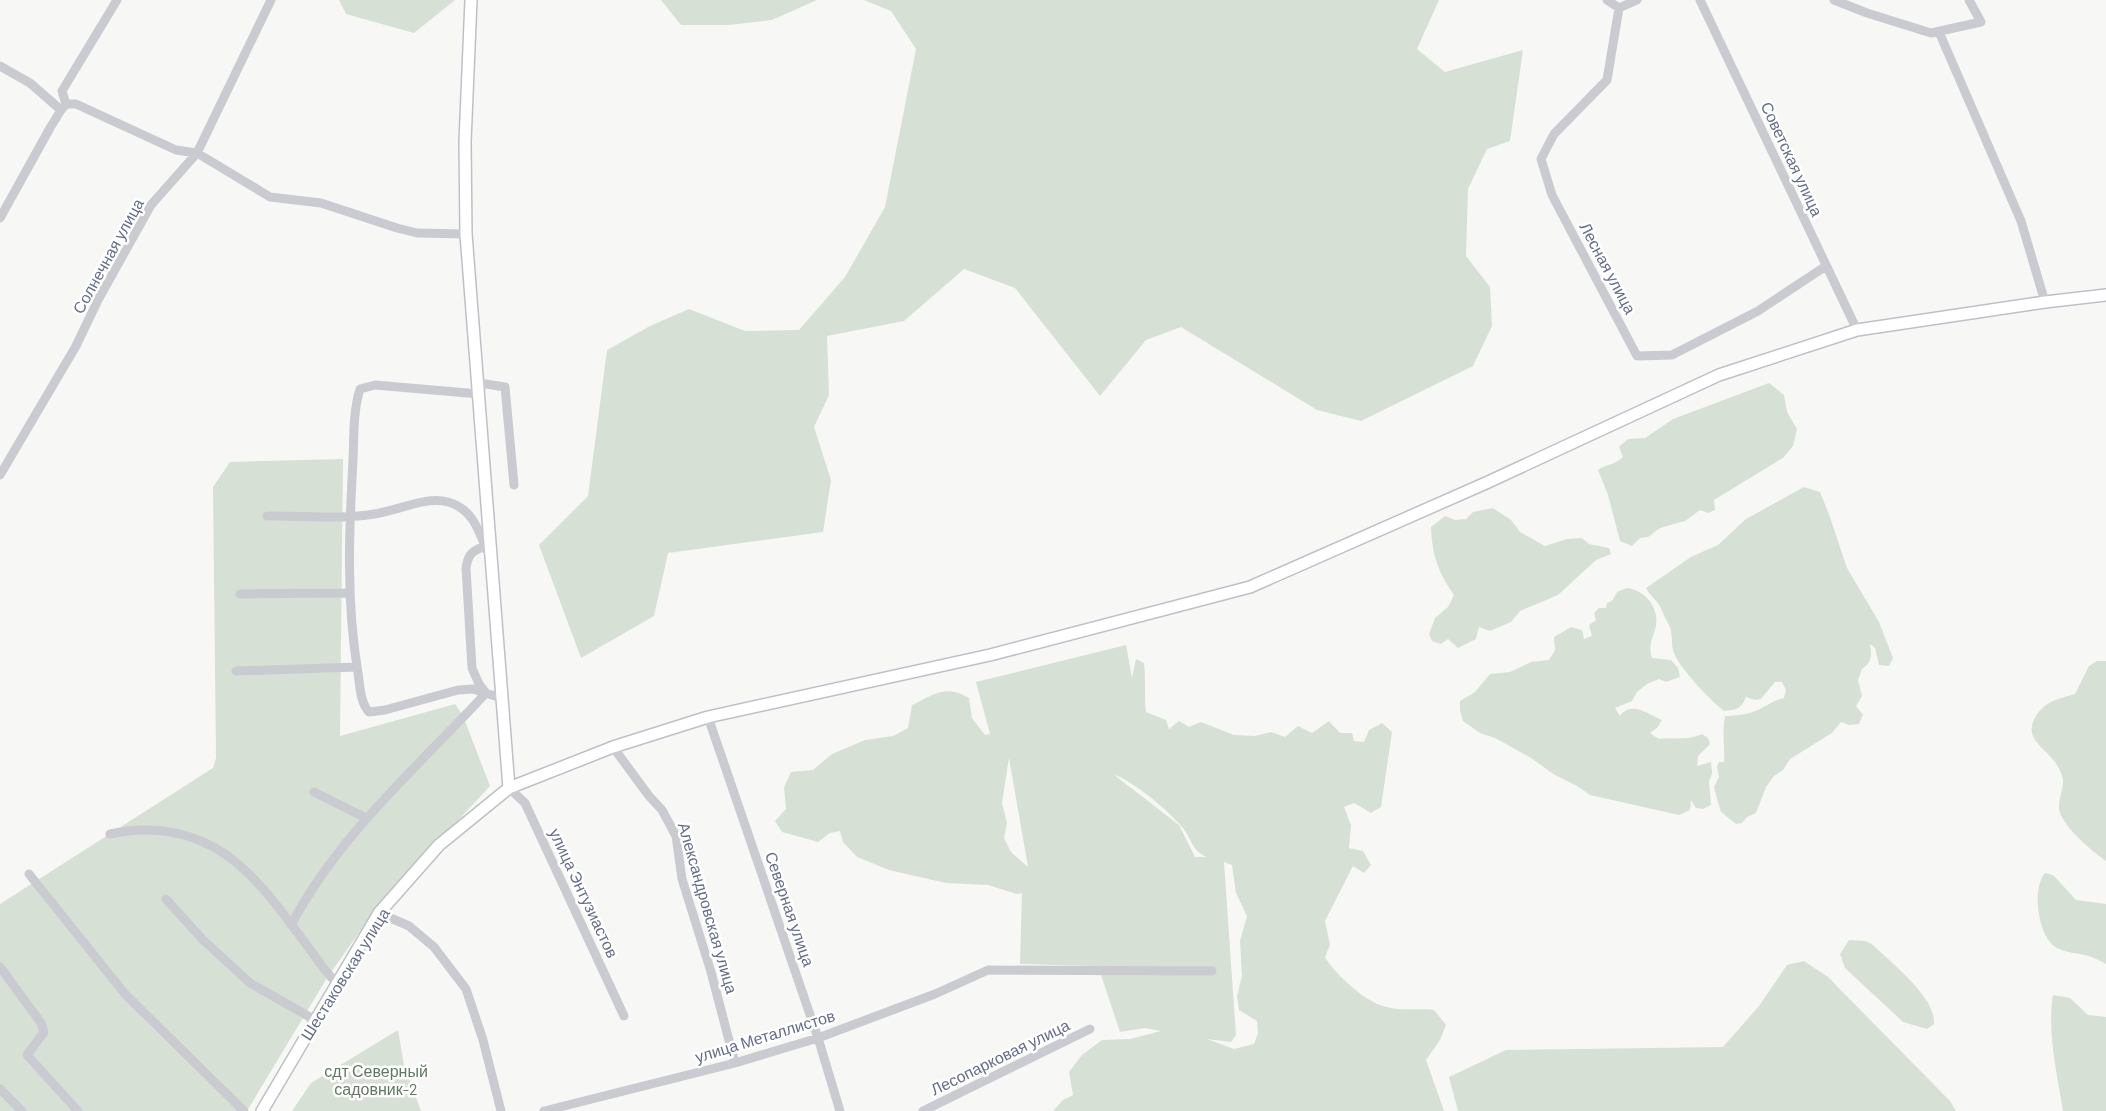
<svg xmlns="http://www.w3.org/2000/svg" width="2106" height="1111" font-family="Barlow,sans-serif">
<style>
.green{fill:#d6e0d5;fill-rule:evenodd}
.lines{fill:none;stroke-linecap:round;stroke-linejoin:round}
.secondary-casing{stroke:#bec0c7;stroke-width:14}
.street{stroke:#cacbd0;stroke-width:9}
.secondary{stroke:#fff;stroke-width:11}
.labels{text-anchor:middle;stroke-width:5;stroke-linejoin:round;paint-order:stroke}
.street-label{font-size:16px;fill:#646e89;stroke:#fff}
.park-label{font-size:16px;fill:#5f7a61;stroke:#fff}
</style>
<rect width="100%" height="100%" fill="#f7f8f5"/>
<path class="green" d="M339,0H455L414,33L346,14Z
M661,0H817L772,20L728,25H681Z
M864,0H1439L1417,49L1445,72L1523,50L1510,141L1487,149L1468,189L1466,256L1490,287L1492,326L1473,366L1361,421L1317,410L1181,327L1146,340L1100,396L1015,288L964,269L904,321L827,336L829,395L814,427L831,480L823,532L668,553L654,616L581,658L539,545L588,496L607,350L650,326L689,309L745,331L799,330L845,277L885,207L916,49L891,11Z
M1769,383L1784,395L1787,412L1797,429L1793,446L1783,458L1714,500L1715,510L1708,513L1700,510L1685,521L1660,528L1648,537L1640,538L1632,546L1620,541L1608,495L1598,470C1607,464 1615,465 1623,457L1619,447L1628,439L1645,438L1673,419Z
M343,459L340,736L455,704L463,716L490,786L375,910L327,978L247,1111H0V904L213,768L216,758L213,487L230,462Z
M1804,487L1820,492L1830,517L1847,568L1879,622L1893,658L1889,666L1879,665L1875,648L1870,644C1872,655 1872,663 1862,669L1858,680L1862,696L1856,706L1863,715L1859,724L1849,725L1841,722L1832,733L1790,759L1783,770L1774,776L1766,787L1756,813L1747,817L1742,823L1736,824L1721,812L1717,799L1714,787L1719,777L1717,767L1719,762H1724C1725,746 1722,732 1725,716C1737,716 1751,714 1762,708C1770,704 1775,700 1784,698L1786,690L1782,682H1775L1761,699L1755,700L1746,697C1741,709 1736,710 1724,711C1711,701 1676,665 1673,650C1671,641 1673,631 1668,623C1664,617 1662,609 1658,603C1654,598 1649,594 1646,588L1691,557L1718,545L1746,519Z
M1493,508L1511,520L1520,532L1545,546L1567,539L1582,538L1589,544L1609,548L1611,554L1596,560L1558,595L1520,611L1511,622L1490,631L1479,627L1476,639L1458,648L1448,639L1441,644L1432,641L1429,634L1435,618L1448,607L1454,595C1438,572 1432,555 1431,527L1445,516L1455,520L1466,519L1473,512Z
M1627,588C1641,590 1654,601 1656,616C1659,631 1646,641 1652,658L1671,660L1678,668L1680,677L1666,682L1659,679L1647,684L1637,692L1632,701L1615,708L1620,716C1632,700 1649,715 1662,720L1657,728L1650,733L1659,739C1674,737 1688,741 1702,734L1708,738L1710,744L1698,756L1697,766L1711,762L1712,773L1709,782L1711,805L1703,809L1696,808L1691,800L1690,810L1679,815L1590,795L1577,786L1555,775L1531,758L1495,738L1480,733L1463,721L1460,710V701L1475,692L1490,674L1510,672L1531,662L1549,660L1555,650L1554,637L1571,627L1582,630L1584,639L1592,636L1589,625L1596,620L1594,613L1599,608H1606L1607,603L1612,601L1617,592Z
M1126,645L1132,678L1136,659L1144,663C1146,680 1144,696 1146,712L1166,720L1169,729L1179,721L1189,727L1201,722L1234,735L1255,736L1271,732L1285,737L1298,726L1312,733L1329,721L1340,733H1352L1354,741L1364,742L1369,730L1382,723L1392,732L1381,807L1371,813L1354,803L1344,807L1351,825L1349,848L1363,851L1371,865L1364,873L1353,866L1325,921L1330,945L1325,957C1334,973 1363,999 1380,1005C1397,1012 1417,1008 1434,1010L1446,1025L1440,1040L1426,1060L1444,1111H1053L1063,1100L1073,1095L1069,1072L1082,1055L1102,1040L1130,1039L1161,1031L1145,1028L1120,1032L1098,966L1020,964L1022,893L1017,894L988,885L946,883L889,870L857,857L843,842L840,831L830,833L818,842L782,832L775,821L786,809L784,787L791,772L813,770L832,754L865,740L893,736L908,728L912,705C934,694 946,684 969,698L972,718L985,735L990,734L976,682ZM1009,758L1028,867L1011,852L1004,838L1007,823L1002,803ZM1113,774C1134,782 1167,809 1182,827C1193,840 1189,847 1206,857H1195L1179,825ZM1224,862L1232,865L1236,893L1247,916L1240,941L1242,976L1237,996L1239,1010L1257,1021L1258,1033L1254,1044L1234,1049L1207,1039L1231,1042L1236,1035Z
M2097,661H2106V861C2092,851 2056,822 2059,804C2060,793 2066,784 2061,773C2056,759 2044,752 2035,740C2025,726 2039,707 2053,701C2060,698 2068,696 2075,694L2089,666Z
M2045,873L2053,875L2076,900L2106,904V964C2100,961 2095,958 2089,956C2079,953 2068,953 2059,949C2038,941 2031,889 2045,873Z
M1849,940L1865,941L1872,944C1891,963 1936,997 1934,1024L1927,1029L1903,1022L1845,968L1840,954Z
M1804,961L1828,977L1950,1101L1956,1111H1458L1449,1077L1506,1050L1723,1047L1759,1006L1787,965Z
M2053,995L2070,998L2088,1015L2106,1017V1111H2063C2057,1073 2047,1033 2053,995Z
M398,1030L404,1065L421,1111H292L311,1083Z"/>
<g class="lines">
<g class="secondary-casing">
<path id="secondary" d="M471,0L465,142L466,234L509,788
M262,1111L379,913L439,845L509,788L613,747L708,717L990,655L1250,587L1486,483L1719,375L1857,330L2045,302L2106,295"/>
</g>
<path class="street" d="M1607,0L1619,8L1637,0
M1700,0L1857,330
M1834,0L1867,13L1931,33L1981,22L1969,0
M1619,8L1607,80L1554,134L1541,159L1552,195L1637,356L1672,355L1758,311L1826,266
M1939,32L2021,221L2045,302
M0,66L30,83L61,110
M66,104H76L176,150L197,153L270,197L321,203L397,228L417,233L466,234
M66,104L62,91L117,0
M0,218L50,128L61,110L66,104
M479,383L505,387L514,485
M479,394L375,385L360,389C353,411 354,437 353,460C349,531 346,602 358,673C360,686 360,702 369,712L385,710L458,690L473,689L495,696H502
M0,475L76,346L98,300L151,205L197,153L271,0
M267,516C302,515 339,520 374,514C398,511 424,496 448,502C472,508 479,531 487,551
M240,594L349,593
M236,671L357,667
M708,717L818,1038L840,1111
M613,747L649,796L662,810L676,836L682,879L711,972L735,1063
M509,788L525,803L624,1016
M314,792L366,818
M110,834C120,832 131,830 141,830C224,828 261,884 306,944C315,956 322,967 332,978L339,981
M29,874L125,994L244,1111
M166,899L203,940L250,983L315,1020
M379,913L409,926L434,947L466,989L483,1040L501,1111
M291,925C339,834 418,767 486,693L479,684L472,668L466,568C468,554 472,551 485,546
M0,967L41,1023L44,1032L27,1055L78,1111
M0,1089L22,1111
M544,1111L735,1063L818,1038L935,994L988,970L1212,971
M923,1111L1090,1029"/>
<use href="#secondary" class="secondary"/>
</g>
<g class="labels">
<g class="street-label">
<text transform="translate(1792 159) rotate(65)" y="6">Советская улица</text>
<text transform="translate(108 256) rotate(-61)" y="6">Солнечная улица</text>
<text transform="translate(1608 268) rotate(62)" y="6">Лесная улица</text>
<text transform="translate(584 893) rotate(65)" y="6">улица Энтузиастов</text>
<text transform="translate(708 908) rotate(74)" y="6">Александровская улица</text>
<text transform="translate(790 909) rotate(71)" y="6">Северная улица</text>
<text transform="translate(345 974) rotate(-58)" y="6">Шестаковская улица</text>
<text transform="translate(765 1036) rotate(-17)" y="6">улица Металлистов</text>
<text transform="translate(1000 1057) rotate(-26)" y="6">Лесопарковая улица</text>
</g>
<g class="park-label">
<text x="376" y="1077">сдт Северный<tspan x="376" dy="18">садовник-2</tspan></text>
</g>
</g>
</svg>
